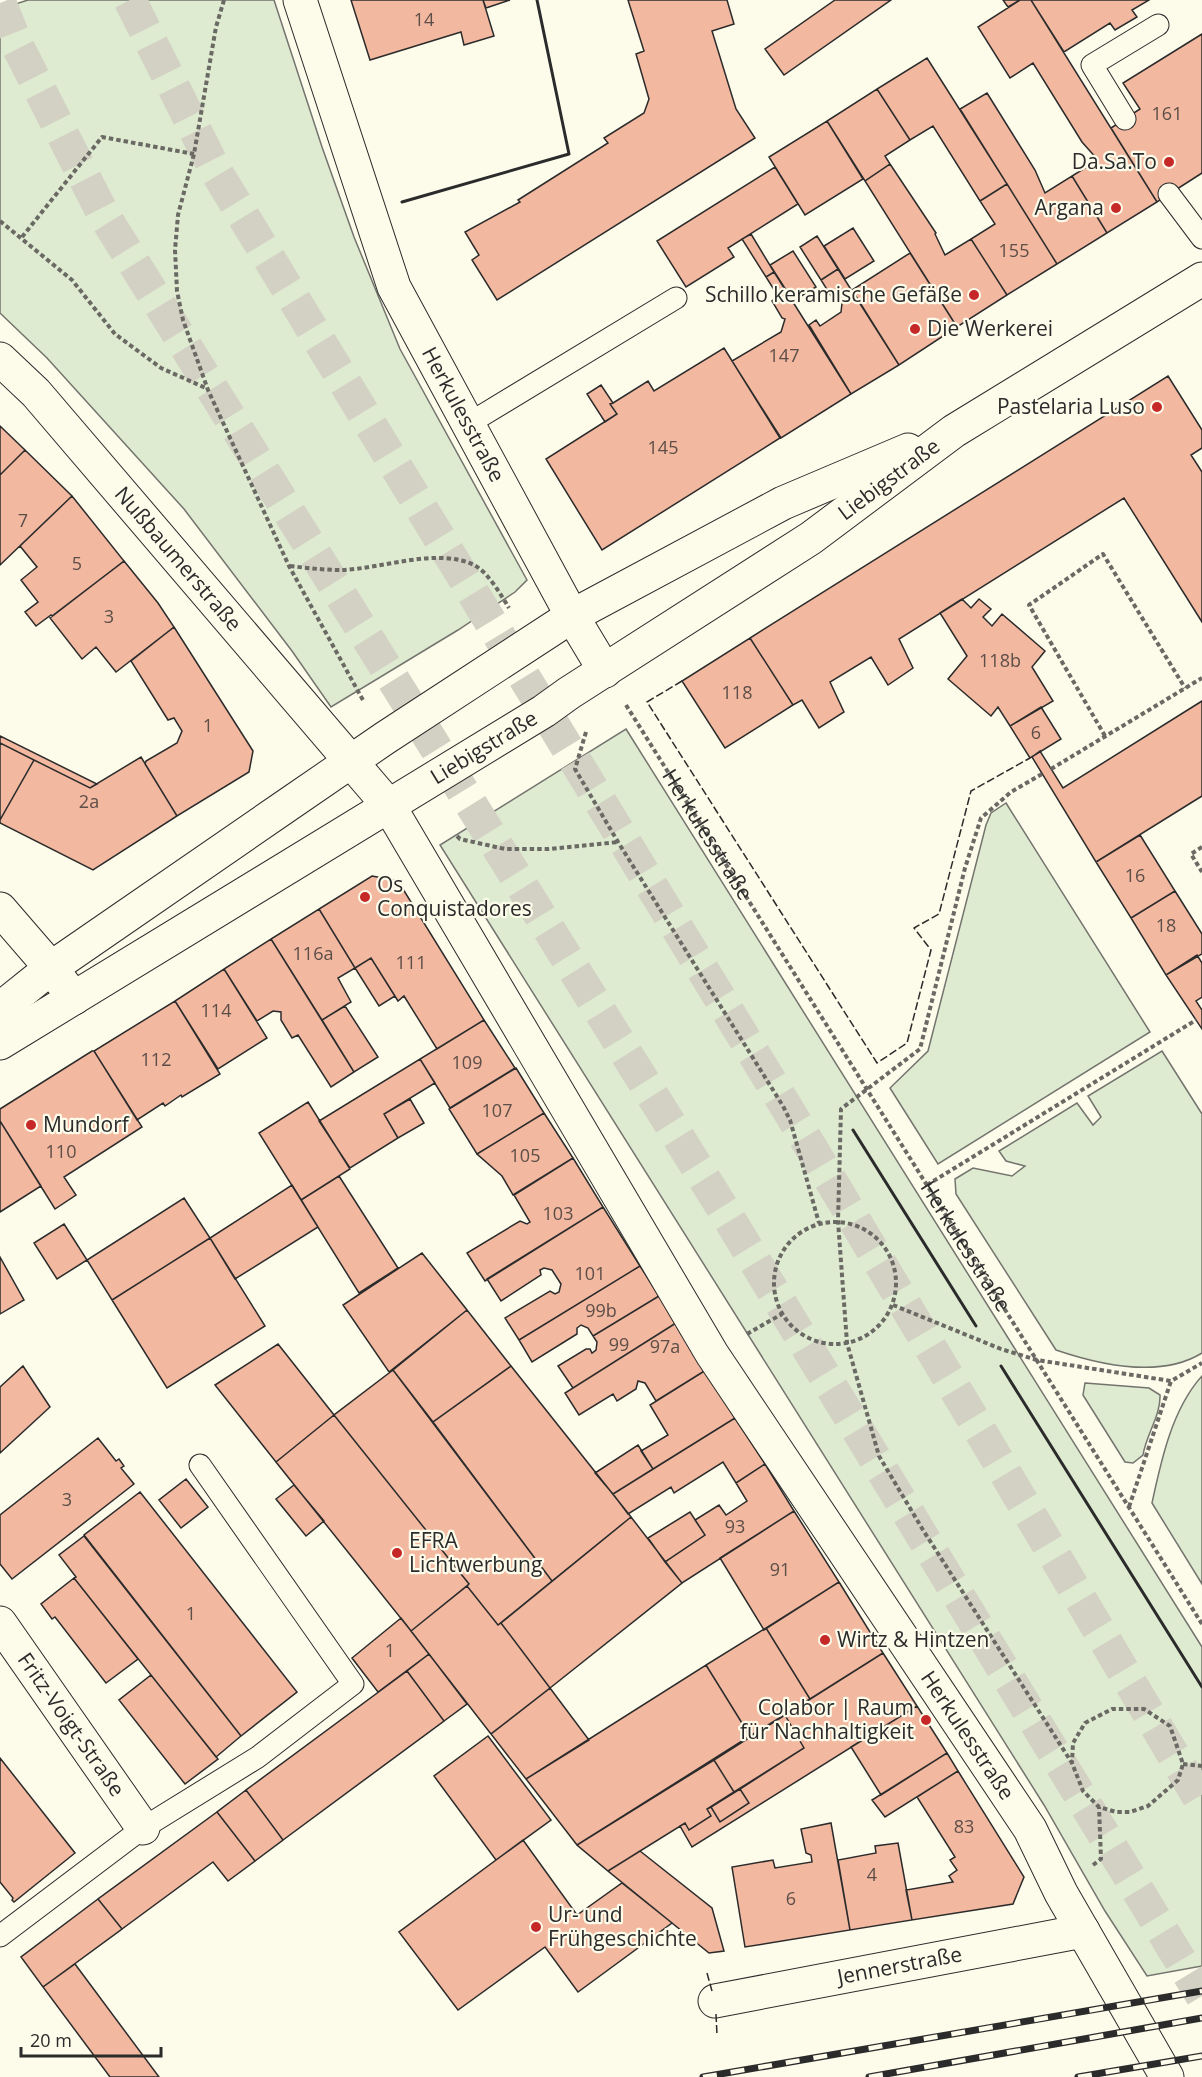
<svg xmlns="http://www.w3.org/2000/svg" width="1202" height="2077" font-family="'Open Sans',sans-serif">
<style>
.green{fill:#deebd1;stroke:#74746e;stroke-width:1.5}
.building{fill:#f2b8a0;stroke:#2b2b2b;stroke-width:1.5}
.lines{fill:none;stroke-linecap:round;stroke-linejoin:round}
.trunk-tunnel{stroke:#d3d1c4;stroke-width:33;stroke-dasharray:33 16;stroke-linecap:butt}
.service-casing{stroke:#2b2b2b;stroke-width:23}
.minor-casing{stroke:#2b2b2b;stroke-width:35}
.tertiary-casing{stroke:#2b2b2b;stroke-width:35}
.path{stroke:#6a6964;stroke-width:4;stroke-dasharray:4.5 3;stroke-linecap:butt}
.service{stroke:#fdfbea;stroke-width:21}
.minor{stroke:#fdfbea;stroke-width:33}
.tertiary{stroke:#fdfbea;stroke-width:33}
.rail-casing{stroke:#2b2b2b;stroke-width:7}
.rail{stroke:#fdfbea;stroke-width:4.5;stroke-dasharray:14;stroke-linecap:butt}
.fence{stroke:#2b2b2b;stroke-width:1.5;stroke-dasharray:8 3;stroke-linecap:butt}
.wall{stroke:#2b2b2b;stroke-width:3}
.poi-dot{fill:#c62828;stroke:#fdfbea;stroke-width:2}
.labels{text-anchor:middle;stroke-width:4.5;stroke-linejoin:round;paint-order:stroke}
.number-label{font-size:18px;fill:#5d4e48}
.poi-label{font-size:21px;fill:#2b2b2b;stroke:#fdfbea;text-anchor:start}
.street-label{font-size:21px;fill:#2b2b2b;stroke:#fdfbea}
</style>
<rect width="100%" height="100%" fill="#fdfbea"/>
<path class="green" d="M28,0H274L322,147L354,237L400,349L527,580L515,592L458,630L331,707L292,651L184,509L47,358L0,313V9Z
M626,729L1202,1647V1966L1147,1976L1105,1911L1044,1805L440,845Z
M1006,803L1150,1032L938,1164L890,1088L928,1051L986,825L991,813Z
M1162,1051L1202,1114V1353C1160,1379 1100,1365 1056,1350L956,1194L955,1179L973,1168L1012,1176L1025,1166L1006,1161L999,1151L1077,1103L1093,1125L1101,1117L1088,1096Z
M1202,1376V1584L1152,1503C1161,1461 1172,1409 1202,1376Z
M1085,1383L1149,1388L1160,1395C1161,1415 1146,1435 1143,1455L1133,1463L1125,1462L1083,1395Z"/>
<path class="building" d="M351,0H483L494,36L464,45L461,32L370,60Z
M483,0H510L486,8Z
M628,0H727L734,24L712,31L736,109L755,138L497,300L472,260L479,255L465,232L520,202L518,200L608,143L604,138L644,113L649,99L636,54L644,51Z
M835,0H891L784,75L765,49Z
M1003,0H1020L1008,7Z
M1020,0H1031L1157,202L1107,233L1072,176L1098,160L1082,142L1033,63L1010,78L978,27Z
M1031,0H1149L1132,10L1137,17L1115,30L1110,23L1064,52Z
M1202,34V173L1157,202L1111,128L1140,109L1123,83Z
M927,58L1007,184L980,201L933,126L910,140L877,89Z
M877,89L910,140L885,156L890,164L865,181L827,121Z
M987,93L1035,170L1045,193L1072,176L1107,233L1057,264L960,109Z
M827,121L863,179L805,215L769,157Z
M890,164L936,233L935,234L945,255L971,239L1007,295L957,327L865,181Z
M775,167L798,204L728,248L734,257L686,287L657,241Z
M1007,184L1057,264L1007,295L971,239L995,224L980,201Z
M853,228L874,261L845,279L824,246Z
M751,234L774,272L766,277L742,239Z
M817,236L838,269L821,280L800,247Z
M793,251L816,287L793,301L770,265Z
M910,253L957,327L899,365L852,290Z
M838,269L899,365L851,394L809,325L816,320L820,326L841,312L842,303L831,296L821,280Z
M774,272L851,394L781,438L732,361L781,332L785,319L782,318L772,301L778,296L766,277Z
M724,348L780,438L602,550L546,459L617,414L610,404L613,403L648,381L654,391Z
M1168,376L1202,430V448L1191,455L1202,472V622L1124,498L899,639L913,668L888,685L871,657L830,682L844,712L819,728L802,700L793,705L750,638Z
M601,385L613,403L610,404L617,414L605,422L587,394Z
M0,426L25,450L0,475Z
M25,450L72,496L0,565V475Z
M72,496L124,561L52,616L51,615L36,626L25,612L38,602L21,580L37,567L20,546Z
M124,561L158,603L174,627L116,672L96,647L82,659L50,618Z
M962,599L971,608L979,599L991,609L983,617L992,626L1002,614L1045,651L1032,667L1053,701L1010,726L998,707L991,716L948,679L967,656L940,613Z
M174,627L253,751L249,772L177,816L145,764L146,761L177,743L182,731L174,718L168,720L131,661Z
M750,638L793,705L725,748L682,681Z
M1202,701V796L1096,862L1032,757L1040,751L1063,788Z
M1041,707L1061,739L1030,758L1010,726Z
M0,736L97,784L90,788L0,743Z
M0,743L34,760L0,820Z
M141,757L177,816L93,870L0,823V820L34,760L90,788Z
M1140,835L1175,891L1131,918L1096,862Z
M372,876L398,881L484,1020L437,1049L404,996L398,1001L371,958L355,968L319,909Z
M1175,891L1202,934V954L1166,975L1131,918Z
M319,909L355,968L338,978L351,1002L322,1020L271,939Z
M271,939L354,1072L331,1087L298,1035L292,1038L281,1020V1012L273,1011L257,1021L224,969Z
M1197,955L1202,963V997L1196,1001L1202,1010V1029L1166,975Z
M371,958L395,996L379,1006L355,968Z
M224,969L267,1038L218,1069L175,1001Z
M175,1001L220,1074L182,1097L181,1095L165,1106L163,1103L137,1120L94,1051Z
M345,1006L378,1057L354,1072L322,1020Z
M484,1020L515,1068L450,1108L420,1059Z
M92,1051H94L142,1127L64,1177L76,1195L55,1209L0,1121V1109Z
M420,1059L435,1083L384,1114L398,1138L350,1168L319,1121Z
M516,1068L544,1113L477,1154L449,1109Z
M410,1099L424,1123L398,1138L384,1114Z
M308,1102L350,1169L301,1200L259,1133Z
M544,1113L573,1158L513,1195L502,1176L477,1154Z
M0,1121L41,1186L0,1212Z
M573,1158L603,1207L485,1281L467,1253L520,1221L527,1224L530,1222L514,1195Z
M339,1176L398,1268L359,1293L301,1200Z
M292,1185L318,1227L235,1279L210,1238Z
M184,1198L210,1238L112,1300L87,1260Z
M603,1207L640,1266L519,1340L505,1318L550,1291L555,1294L559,1292L561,1284L552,1270L544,1268L540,1270L541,1275L501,1301L487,1279Z
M64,1224L87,1260L57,1279L34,1243Z
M210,1238L265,1326L167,1388L112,1300Z
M422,1253L467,1310L389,1372L343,1305Z
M0,1257L24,1300L0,1314Z
M640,1266L659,1296L593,1336L588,1328L581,1325L577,1328V1334L532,1362L519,1340Z
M659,1296L676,1323L573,1388L558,1366L586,1349H590L592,1353L596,1350L597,1342L593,1336Z
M467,1310L511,1366L433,1422L393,1370Z
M676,1323L706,1370L656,1401L645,1383L638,1381L636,1389L617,1401L613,1394L579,1415L565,1393Z
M278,1344L334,1415L276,1462L215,1385Z
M23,1366L50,1407L0,1453V1387Z
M511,1366L631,1517L552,1581L433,1422Z
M393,1370L552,1581L498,1625L467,1586L469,1584L334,1415Z
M706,1370L735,1418L653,1469L641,1451L668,1435L650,1405Z
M334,1415L469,1584L411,1631L276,1462Z
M735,1418L765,1464L736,1483L723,1462L674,1493L671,1487L628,1514L613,1494Z
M98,1438L116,1461L119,1459L124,1466L121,1468L134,1484L12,1579L0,1564V1515Z
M638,1445L653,1469L613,1494L595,1473Z
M765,1464L794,1511L682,1583L665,1562L705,1535L695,1520L719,1505L726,1515L747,1501L736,1483Z
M186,1479L208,1507L181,1528L159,1500Z
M294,1485L324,1521L306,1536L276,1499Z
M140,1492L297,1692L241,1736L84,1535Z
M794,1511L839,1582L764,1630L720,1558Z
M690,1512L705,1535L665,1562L648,1538Z
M631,1517L682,1583L550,1688L501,1623Z
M84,1536L241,1736L216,1757L74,1578L76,1577L59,1555Z
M74,1578L138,1659L106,1683L55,1617L52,1619L41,1604Z
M839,1582L883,1653L810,1699L766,1628Z
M467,1586L498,1625L501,1623L550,1688L491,1734L411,1631Z
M401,1618L429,1654L378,1692L352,1658Z
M766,1628L810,1699L750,1736L706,1665Z
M883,1653L917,1706L692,1847L680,1826L685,1823L689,1830L711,1816L707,1809L711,1807L720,1822L749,1803L740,1789L804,1748L785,1715Z
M429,1654L467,1704L444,1721L407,1671Z
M706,1665L750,1736L577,1845L526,1779Z
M407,1671L444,1721L283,1840L246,1790Z
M151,1675L218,1759L185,1784L119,1700Z
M550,1688L589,1740L526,1779L491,1734Z
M917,1706L947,1753L881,1795L851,1747Z
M785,1715L804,1748L734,1792L714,1760Z
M488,1736L551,1820L496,1860L434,1776Z
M947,1753L958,1771L885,1817L872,1800Z
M0,1758L75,1853L14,1902L12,1900L13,1898L0,1882Z
M714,1760L734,1792L707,1809L711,1816L689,1830L685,1823L608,1871L577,1845Z
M958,1771L1024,1877L1013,1904L912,1920L906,1890L953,1882L949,1876L957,1870L950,1860L955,1857L917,1797Z
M740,1789L749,1803L720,1822L711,1807Z
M246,1790L283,1840L255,1861L217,1812Z
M217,1812L255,1861L228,1881L213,1862L122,1929L98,1899Z
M831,1823L850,1930L745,1947L732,1867L773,1860L775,1868L812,1862L811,1855L806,1853L801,1829Z
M523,1840L577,1915L622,1883L672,1923L578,1992L545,1947L458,2010L399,1932Z
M898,1843L912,1920L850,1930L838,1860L876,1853L875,1846Z
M640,1851L712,1908L724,1951L709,1953L608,1871Z
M98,1899L122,1929L43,1987L21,1957Z
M75,1964L159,2077H110L43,1987Z"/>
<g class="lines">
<path class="trunk-tunnel" d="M130,0L214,168L821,1164L1202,1803
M0,3L17,45L102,212L725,1212L1202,1996"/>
<g class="service-casing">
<path id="service" d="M1125,119L1092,65L1158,25
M1169,194L1202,238
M468,424L676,298
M0,1936L143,1828L258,1757L353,1684L200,1465"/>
</g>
<g class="minor-casing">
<g id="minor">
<path id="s2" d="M300,0L394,287L572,616L605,671"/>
<path id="s3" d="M0,359L36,393L389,806L712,1354L1030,1829L1061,1893L1167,2077"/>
<path d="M0,909L51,968L74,998"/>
<path id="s4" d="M0,1623L143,1828"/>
<path id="s5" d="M715,2001L1083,1931"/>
</g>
</g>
<g class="tertiary-casing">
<g id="tertiary">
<path d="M0,1009L51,968L286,806L385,738L572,616L783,503L908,450"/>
<path id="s6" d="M0,1043L544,711L569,693L811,538L954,431L1202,279"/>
</g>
</g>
<g class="path">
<path d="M224,0L216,27L194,154L178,215L175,250L177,291L183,320L208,390L289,566L364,702"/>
<path d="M0,221L72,280L115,334L161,368L208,389"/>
<path d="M22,237L102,137L194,154"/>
<path d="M290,566C307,568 324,570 341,570C381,569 437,547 474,565C488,572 501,595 509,608"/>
<path id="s1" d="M626,705L1202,1624"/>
<path d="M586,732L575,769L618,842L783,1106L790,1120L819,1223"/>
<path d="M1105,736L1029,605L1103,554L1185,688"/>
<path d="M1051,769L1202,678"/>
<path d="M1042,774L1011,792L981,818L965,868L920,1049L841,1109L838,1221L847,1343L879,1456L923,1530L1072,1763L1083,1791L1099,1807L1116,1812H1130L1148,1806L1178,1780L1183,1764L1170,1726L1144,1709H1112L1085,1723L1073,1743L1072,1763"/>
<path d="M457,836L460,839L505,849H549L618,842"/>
<path d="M1202,847L1191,854L1202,872"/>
<path d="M927,1185L1196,1020"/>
<circle cx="835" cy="1283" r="61"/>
<path d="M893,1305L1001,1349L1037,1360L1171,1381L1202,1363"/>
<path d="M747,1334L782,1314"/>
<path d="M1129,1507L1171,1381"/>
<path d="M1183,1764L1202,1766"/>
<path d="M1093,1865L1101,1859L1099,1807"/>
</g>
<use href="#service" class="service"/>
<use href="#minor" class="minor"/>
<use href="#tertiary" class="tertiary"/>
<g class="rail-casing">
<path id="rail" d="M703,2077L1202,1991
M869,2077L1202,2018
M1078,2077L1202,2056"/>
</g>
<use href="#rail" class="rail"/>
<path class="fence" d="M682,681L647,702L877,1063L907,1043L931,950L914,928L939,914L971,791L1030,758
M707,1973L712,1991
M716,2014L717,2035"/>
<path class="wall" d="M402,202L569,154L537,0
M853,1130L976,1326
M1001,1366L1202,1687"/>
</g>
<g class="poi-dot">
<circle cx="1169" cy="162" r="6"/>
<circle cx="1116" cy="208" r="6"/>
<circle cx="974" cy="295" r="6"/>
<circle cx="915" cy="329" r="6"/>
<circle cx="1157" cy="407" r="6"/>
<circle cx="365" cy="897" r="6"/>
<circle cx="31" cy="1125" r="6"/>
<circle cx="397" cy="1553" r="6"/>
<circle cx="825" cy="1640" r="6"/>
<circle cx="926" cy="1720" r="6"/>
<circle cx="536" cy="1927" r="6"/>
</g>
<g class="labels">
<g class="number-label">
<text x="424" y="26">14</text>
<text x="1167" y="120">161</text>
<text x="1014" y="257">155</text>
<text x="784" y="362">147</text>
<text x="663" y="454">145</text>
<text x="23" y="527">7</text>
<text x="77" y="570">5</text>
<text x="109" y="623">3</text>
<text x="1000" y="667">118b</text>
<text x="737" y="699">118</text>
<text x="208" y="732">1</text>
<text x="1036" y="739">6</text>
<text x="89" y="808">2a</text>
<text x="1135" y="882">16</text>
<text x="1166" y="932">18</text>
<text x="313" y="960">116a</text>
<text x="411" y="969">111</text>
<text x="216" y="1017">114</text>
<text x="156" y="1066">112</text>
<text x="467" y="1069">109</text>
<text x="497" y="1117">107</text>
<text x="61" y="1158">110</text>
<text x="525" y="1162">105</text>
<text x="558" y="1220">103</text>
<text x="590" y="1280">101</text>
<text x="601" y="1317">99b</text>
<text x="619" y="1351">99</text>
<text x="665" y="1353">97a</text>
<text x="67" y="1506">3</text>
<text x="735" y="1533">93</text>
<text x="780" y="1576">91</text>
<text x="191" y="1620">1</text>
<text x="390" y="1657">1</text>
<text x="964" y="1833">83</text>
<text x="872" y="1881">4</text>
<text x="791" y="1905">6</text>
</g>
<g class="poi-label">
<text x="1157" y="169" text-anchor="end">Da.Sa.To</text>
<text x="1104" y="215" text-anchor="end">Argana</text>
<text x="962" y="302" text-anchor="end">Schillo keramische Gefäße</text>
<text x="927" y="336">Die Werkerei</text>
<text x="1145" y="414" text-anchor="end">Pastelaria Luso</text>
<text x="377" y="892">Os<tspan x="377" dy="24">Conquistadores</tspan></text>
<text x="43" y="1132">Mundorf</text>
<text x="409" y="1548">EFRA<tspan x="409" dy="24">Lichtwerbung</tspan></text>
<text x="837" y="1647">Wirtz &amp; Hintzen</text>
<text x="914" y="1715" text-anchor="end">Colabor | Raum<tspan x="914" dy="24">für Nachhaltigkeit</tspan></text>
<text x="548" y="1922">Ur- und<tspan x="548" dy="24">Frühgeschichte</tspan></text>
</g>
<g class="street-label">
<text dy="7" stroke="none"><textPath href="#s2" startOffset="447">Herkulesstraße</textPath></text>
<text dy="7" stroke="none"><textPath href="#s6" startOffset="1053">Liebigstraße</textPath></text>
<text dy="7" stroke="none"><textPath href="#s3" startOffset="268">Nußbaumerstraße</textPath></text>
<text dy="7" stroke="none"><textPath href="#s6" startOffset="567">Liebigstraße</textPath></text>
<text dy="7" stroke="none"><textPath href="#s1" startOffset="153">Herkulesstraße</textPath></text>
<text dy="7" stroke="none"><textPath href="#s1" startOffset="639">Herkulesstraße</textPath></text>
<text dy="7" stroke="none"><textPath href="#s4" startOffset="124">Fritz-Voigt-Straße</textPath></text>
<text dy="7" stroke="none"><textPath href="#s3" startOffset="1688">Herkulesstraße</textPath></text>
<text dy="7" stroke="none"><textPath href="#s5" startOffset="188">Jennerstraße</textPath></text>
</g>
</g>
<path d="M21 2047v9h140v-9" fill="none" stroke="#2b2b2b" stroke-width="3"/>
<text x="30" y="2047" font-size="18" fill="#2b2b2b" stroke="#fdfbea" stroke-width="4.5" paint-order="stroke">20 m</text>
</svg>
